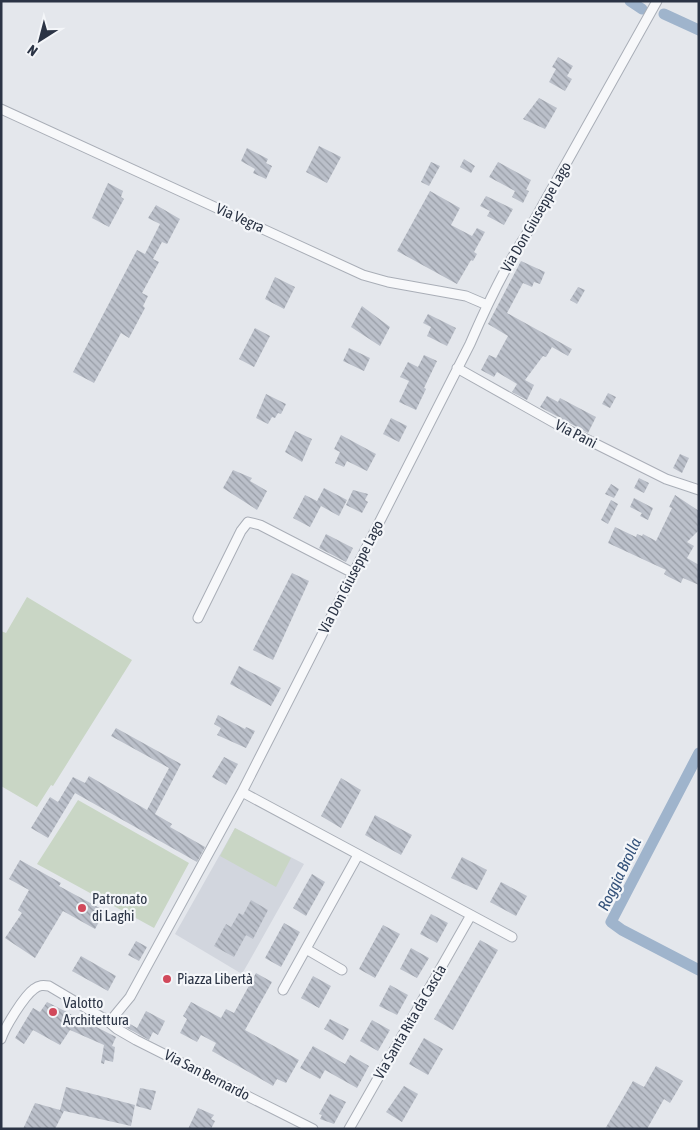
<svg xmlns="http://www.w3.org/2000/svg" width="700" height="1130" font-family="'Asap Condensed',sans-serif">
<style>
.built{fill:#d2d6de}
.pitch{fill:#c9d6c5}
.lines{fill:none;stroke-linecap:round;stroke-linejoin:round}
.canal{stroke:#9fb4cc;stroke-width:11}
.building{fill:url(#building-back-hatch)}
.minor-casing{stroke:#a9aeb7;stroke-width:11}
.minor{stroke:#f7f8fa;stroke-width:9}
.poi-dot{fill:#d1495b;stroke:#f4f6f9;stroke-width:2}
.labels{text-anchor:middle;stroke-width:4.5;stroke-linejoin:round;paint-order:stroke}
.street-label{font-size:15px;fill:#2b3445;stroke:#f4f6f9}
.poi-label{font-size:15px;fill:#2b3445;stroke:#f4f6f9;text-anchor:start}
.water-label{font-size:16px;font-style:italic;fill:#34527a;stroke:#f4f6f9}
</style>
<defs>
<pattern id="building-back-hatch" width="6" height="6" patternUnits="userSpaceOnUse" patternTransform="scale(1.25)"><rect width="6" height="6" fill="#bbc0ca"/><path d="M-1 5l2 2M0 0l6 6M5-1l2 2" fill="none" stroke="#989da6"/></pattern>
</defs>
<rect width="100%" height="100%" fill="#e4e7ec"/>
<path class="built" d="M235,828L304,864L242,974L175,934Z"/>
<path class="pitch" d="M27,597L132,660L53,786L51,785L37,807L1,786V631L6,633Z
M78,800L189,863L154,928L37,864Z
M235,828L291,858L276,887L220,856Z"/>
<g class="lines">
<path class="canal" d="M630,1L642,9
M664,14L699,30
M699,753L611,922L622,930L699,970"/>
</g>
<path class="building" d="M558,57L573,66L567,76L572,79L565,91L549,82L556,69L552,67Z
M539,98L557,108L545,129L523,119Z
M319,146L341,157L327,183L306,172Z
M247,148L268,159L266,163L272,166L266,179L253,173L255,169L241,161Z
M464,159L475,166L471,173L460,167Z
M431,162L440,166L429,186L421,182Z
M498,162L531,180L526,190L529,191L523,203L512,197L515,191L489,177Z
M108,183L123,191L121,197L124,199L109,227L92,218Z
M430,191L460,208L451,225L472,236L477,228L485,232L474,252L477,254L473,261L471,260L457,284L397,251Z
M486,196L513,209L504,225L487,216L490,211L480,206Z
M156,205L180,219L167,244L162,242L153,259L159,262L142,293L148,296L143,306L145,308L129,338L121,333L94,383L73,372L137,250L145,254L160,224L148,218Z
M521,261L545,272L540,284L534,282L532,287L523,283L507,313L572,349L568,356L552,347L546,357L543,356L525,380L534,385L527,400L512,392L517,384L497,372L494,377L481,370L489,355L496,358L508,336L488,324Z
M275,277L295,287L284,309L265,299Z
M578,287L585,290L577,304L570,300Z
M362,306L390,327L380,346L351,327Z
M428,314L456,328L447,346L427,336L431,327L423,323Z
M255,328L270,336L254,367L239,359Z
M349,348L370,358L364,371L343,361Z
M424,355L437,361L424,388L426,389L416,410L399,402L409,381L400,377L408,362L418,367Z
M608,393L616,397L610,408L602,404Z
M266,394L286,404L281,414L278,413L275,418L272,417L268,424L256,418Z
M547,396L558,402L560,398L596,417L588,433L540,407Z
M391,418L407,426L399,442L383,434Z
M295,431L312,439L302,462L285,452Z
M341,435L376,454L367,471L347,461L344,467L335,463L340,452L334,449Z
M680,454L689,458L682,473L673,468Z
M233,470L252,478L250,481L267,491L257,510L223,488Z
M639,478L649,483L644,493L634,488Z
M611,484L619,489L614,498L605,494Z
M324,488L347,500L339,516L321,506L310,527L293,518L305,495L317,501Z
M353,490L368,494L365,500L368,502L362,513L346,505Z
M675,495L699,511V530L687,542L694,546L687,558L699,565V585L683,578L681,583L669,577L664,574L666,570L608,543L615,527L636,537L637,534L642,536L643,534L656,541L672,508L669,507Z
M634,498L653,508L648,520L640,516L642,513L630,507Z
M611,500L618,504L608,524L601,520Z
M326,534L353,548L346,562L319,548Z
M292,573L309,581L273,660L253,650Z
M239,666L281,688L271,706L230,684Z
M218,715L245,729L246,727L255,731L246,748L217,735L221,728L214,724Z
M116,728L181,764L155,814L172,824L170,827L205,847L197,862L75,793L48,838L31,828L50,797L58,802L73,777L85,783L89,776L147,810L169,768L111,736Z
M224,757L238,764L226,785L212,777Z
M341,778L361,790L341,828L321,816Z
M375,815L412,835L401,855L365,835Z
M462,857L487,870L477,890L451,878Z
M20,860L61,883L59,886L105,911L95,929L63,911L35,958L5,938L22,913L18,910L29,890L9,879Z
M312,874L325,882L306,916L293,908Z
M501,882L527,896L516,916L490,902Z
M251,900L268,910L253,939L246,935L234,957L214,946L226,924L231,927L239,913L243,915Z
M431,914L448,923L437,943L420,934Z
M284,923L300,932L281,967L265,958Z
M383,925L400,934L375,978L359,969Z
M480,940L498,950L453,1030L434,1019Z
M136,941L147,947L139,961L128,955Z
M411,948L429,958L417,978L400,969Z
M81,956L116,976L108,991L72,971Z
M256,973L272,982L245,1030L299,1060L286,1083L277,1079L273,1086L212,1051L216,1043L201,1035L197,1042L180,1033L187,1019L183,1016L191,1002L221,1018L226,1009L234,1013Z
M313,976L331,986L319,1008L301,998Z
M390,985L408,995L397,1015L379,1006Z
M47,1002L116,1037L112,1046L115,1047L113,1062L105,1060L104,1064L101,1063L104,1045L70,1030L60,1045L33,1030L24,1044L15,1038L33,1008L40,1012Z
M146,1011L165,1021L158,1035L153,1032L149,1040L122,1025L125,1021L137,1028Z
M330,1019L349,1029L343,1040L324,1029Z
M372,1020L390,1030L378,1051L360,1041Z
M424,1038L443,1049L428,1075L409,1064Z
M313,1046L345,1064L350,1055L369,1066L357,1088L325,1070L320,1079L300,1068Z
M656,1066L683,1081L670,1103L664,1099L647,1129H605L633,1081L644,1087Z
M404,1086L418,1094L402,1122L386,1112Z
M66,1087L135,1105L131,1126L60,1110L64,1111L55,1129H23L35,1103L60,1110Z
M140,1088L156,1091L151,1110L136,1106Z
M330,1094L346,1102L334,1124L320,1119L322,1115L319,1114Z
M198,1108L214,1115L211,1119L215,1121L211,1129H188Z"/>
<g class="lines">
<g class="minor-casing">
<path id="minor" d="M1,109L363,275L388,282L466,296L487,305
M457,368L560,426L666,479L699,490
M198,618L241,531L248,522L260,525L353,573
M242,792L512,937
M306,949L342,970
M283,990L358,855
M104,1018L117,1029L136,1040L313,1129
M1,1039C5,1027 24,996 34,989C39,985 43,985 49,986L103,1018L111,1020L130,997L242,792L470,344C486,307 503,270 526,235L657,1
M349,1129L471,915"/>
</g>
<use href="#minor" class="minor"/>
</g>
<g class="poi-dot">
<circle cx="82" cy="908" r="5"/>
<circle cx="167" cy="979" r="5"/>
<circle cx="53" cy="1012" r="5"/>
</g>
<g class="labels">
<g class="street-label">
<text transform="translate(536 217) rotate(-60)" y="5">Via Don Giuseppe Lago</text>
<text transform="translate(240 218) rotate(24)" y="5">Via Vegra</text>
<text transform="translate(576 434) rotate(27)" y="5">Via Pani</text>
<text transform="translate(351 577) rotate(-63)" y="5">Via Don Giuseppe Lago</text>
<text transform="translate(410 1022) rotate(-60)" y="5">Via Santa Rita da Cascia</text>
<text transform="translate(207 1075) rotate(27)" y="5">Via San Bernardo</text>
</g>
<g class="poi-label">
<text x="92" y="904">Patronato<tspan x="92" dy="17">di Laghi</tspan></text>
<text x="177" y="984">Piazza Libertà</text>
<text x="63" y="1008">Valotto<tspan x="63" dy="17">Architettura</tspan></text>
</g>
<g class="water-label">
<text transform="translate(619 874) rotate(-64)" y="6">Roggia Brolla</text>
</g>
</g>
<rect width="700" height="1130" fill="none" stroke="#2b3445" stroke-width="5"/>
<g transform="translate(40 40) rotate(216)" stroke="#f4f6f9" stroke-width="4" paint-order="stroke">
<path d="M0-4L9 19L0 12L-9 19Z" fill="#2b3445"/>
<text y="-8" font-size="14" font-weight="bold" text-anchor="middle" fill="#2b3445">N</text>
</g>
</svg>
